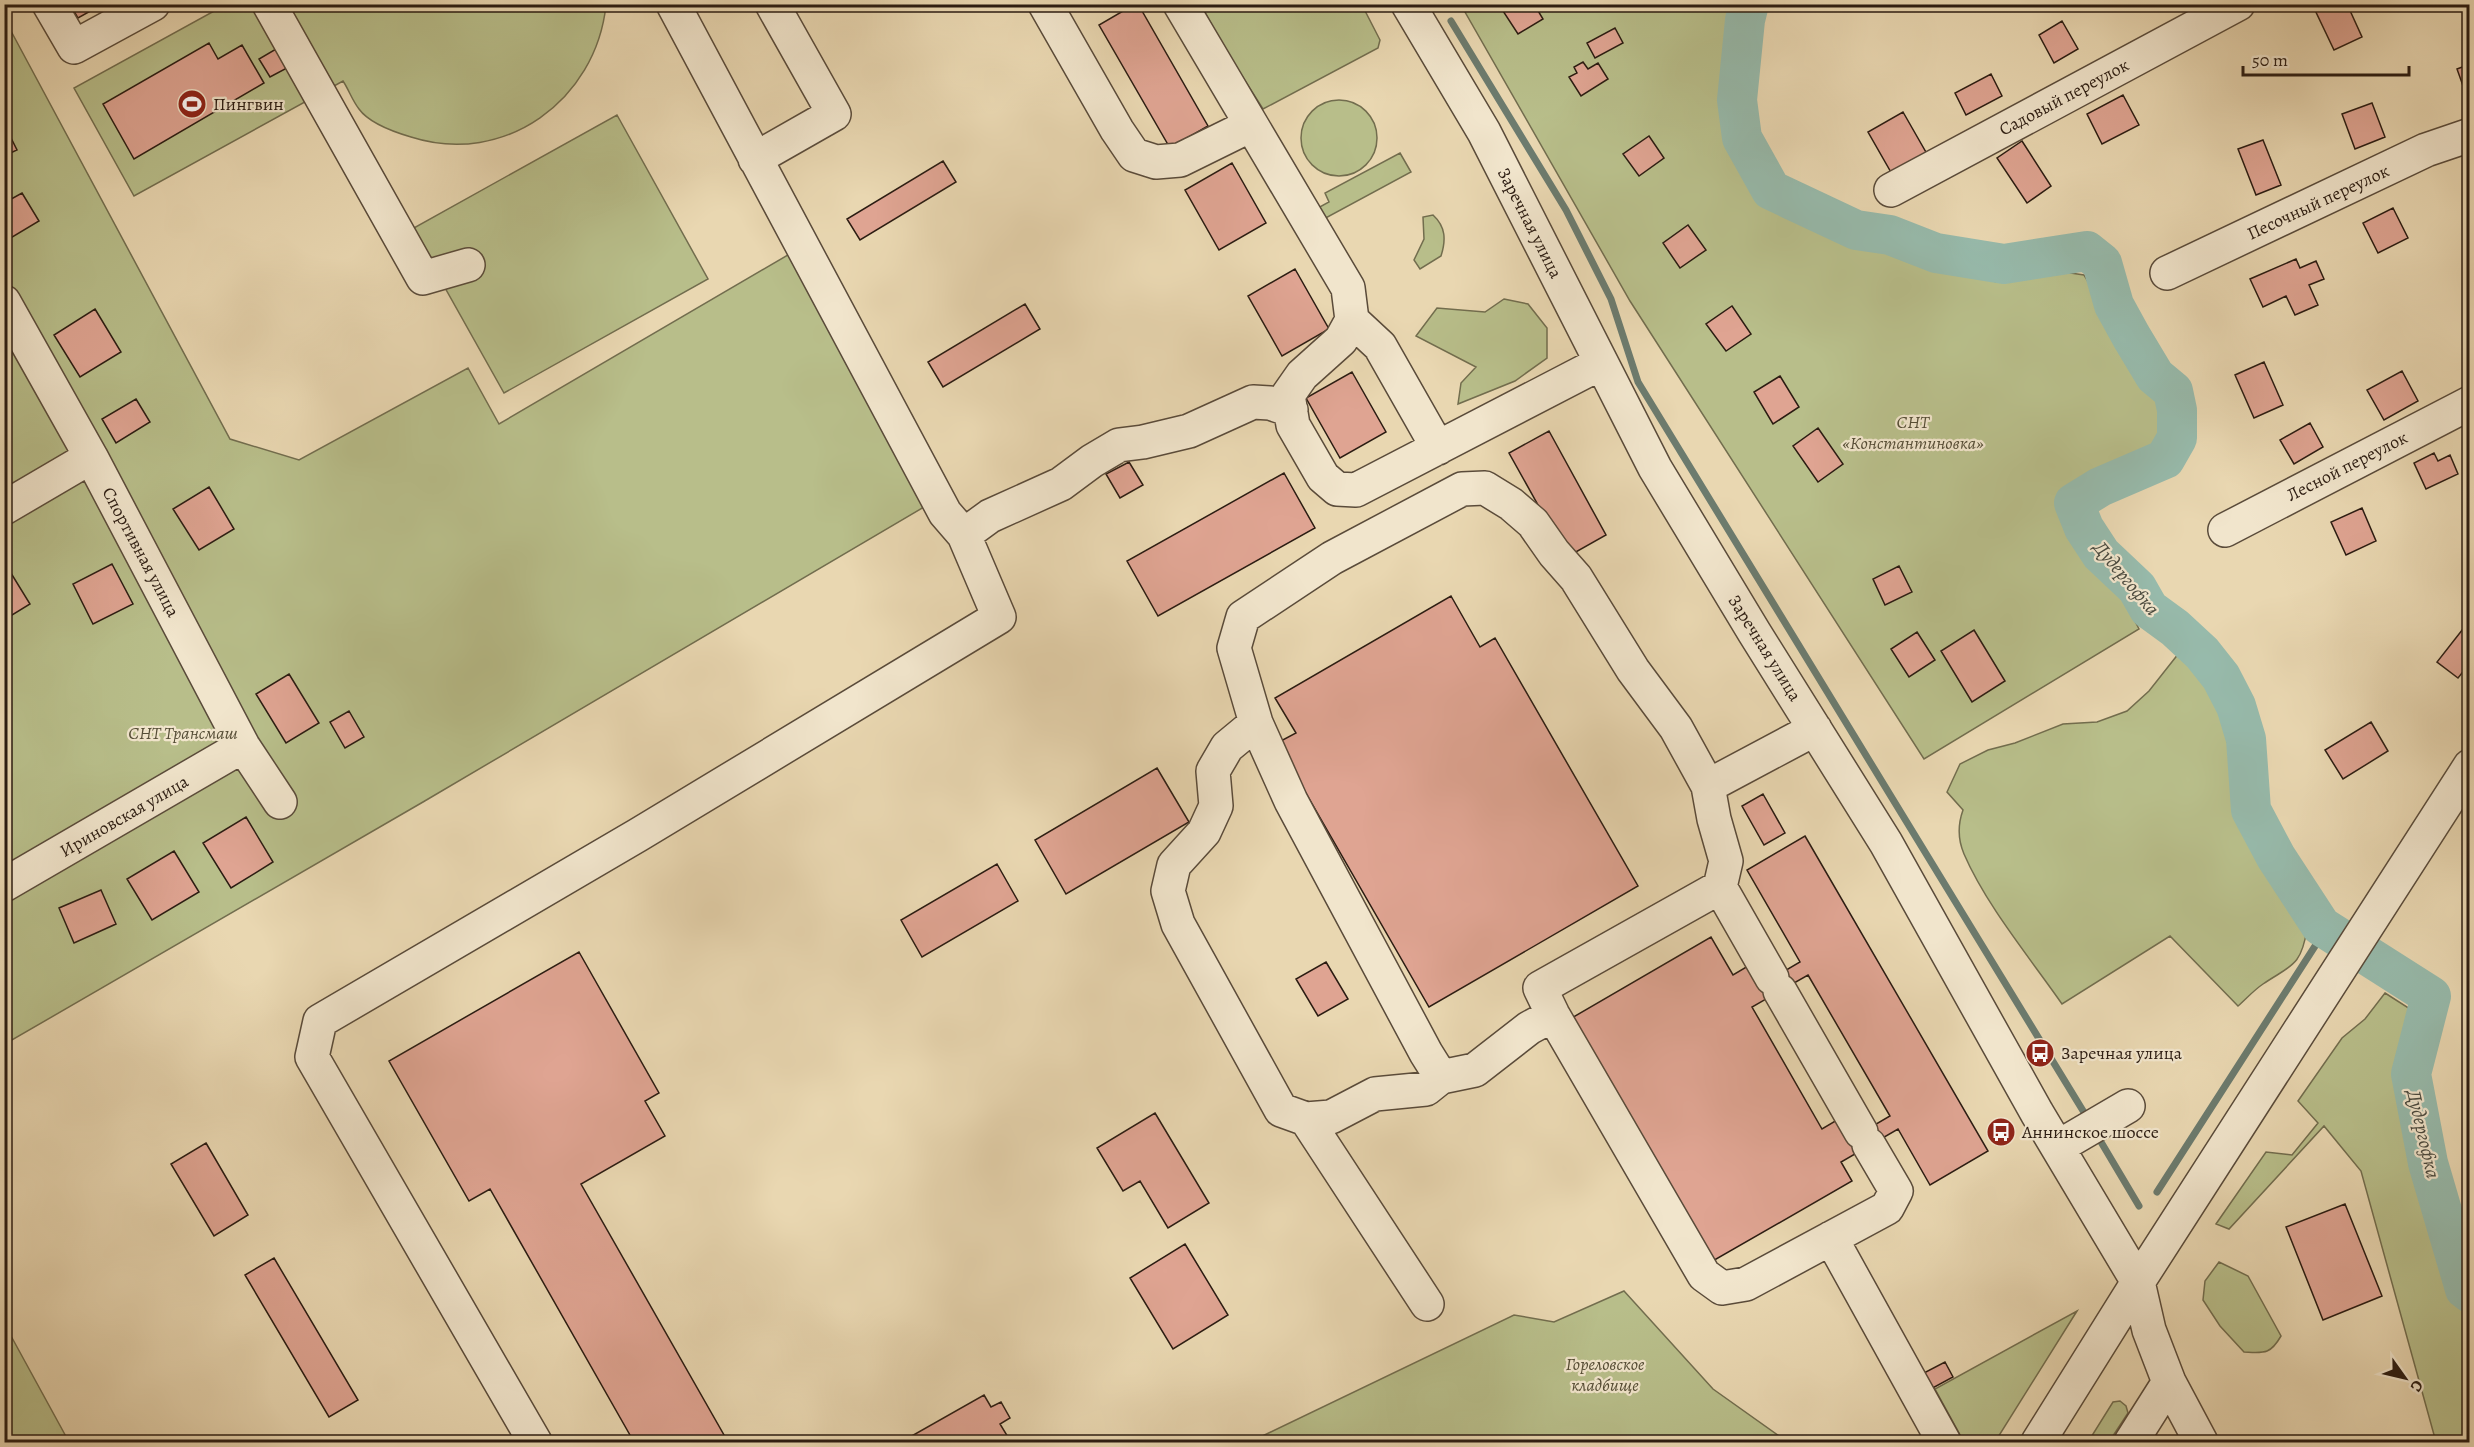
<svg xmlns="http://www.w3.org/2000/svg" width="2474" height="1447" font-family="Alegreya,serif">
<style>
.green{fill:#b8be8a;stroke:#726d4e;stroke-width:1.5}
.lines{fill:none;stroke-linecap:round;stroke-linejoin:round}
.stream{stroke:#6c7b6e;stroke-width:7}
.river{stroke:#97baab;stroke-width:40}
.building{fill:#dfa492;stroke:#2b1c12;stroke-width:1.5;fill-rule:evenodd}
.minor-casing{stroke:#5a4b3a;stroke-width:36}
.minor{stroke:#f1e5cc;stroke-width:33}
.labels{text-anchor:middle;stroke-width:4.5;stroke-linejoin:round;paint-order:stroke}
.street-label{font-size:18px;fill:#2b1c12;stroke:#f1e5cc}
.poi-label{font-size:18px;fill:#2b1c12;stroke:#f1e5cc;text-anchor:start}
.park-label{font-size:18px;font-style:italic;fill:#554d36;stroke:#f1e5cc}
.water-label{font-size:20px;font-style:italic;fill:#4b4b40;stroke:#f1e5cc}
</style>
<rect width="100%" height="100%" fill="#e9d7b1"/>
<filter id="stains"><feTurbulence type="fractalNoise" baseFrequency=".00333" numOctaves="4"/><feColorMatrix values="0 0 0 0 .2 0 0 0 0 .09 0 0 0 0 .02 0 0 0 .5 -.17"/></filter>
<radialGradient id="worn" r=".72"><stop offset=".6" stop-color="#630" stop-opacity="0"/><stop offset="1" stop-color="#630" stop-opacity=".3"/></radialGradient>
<path class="green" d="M225,5H606C596,100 505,167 411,137C394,132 369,123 359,109C352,100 349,90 343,81L134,196L74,88Z
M1201,5H1362L1380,40L1378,48L1263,109L1226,51Z
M1461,5H1737L1727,45L1730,108L1742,164L1771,204L1907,259L1997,282L2057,271L2084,275L2159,395L2166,424L2152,449L2077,485L2060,511L2085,553L2118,588L2139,629L1924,759L1630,301Z
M4,18L230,439L299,460L468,368L499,424L793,252L924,507L423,802L5,1044Z
M1301 138a38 38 0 1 1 76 0a38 38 0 1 1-76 0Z
M617,115L708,279L504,393L412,229Z
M1400,153L1411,172L1322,220L1316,209L1329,202L1325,193Z
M1433,215C1446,227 1446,240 1441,256L1420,269L1414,260L1424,239L1423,217Z
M1504,299L1528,304L1547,328V358L1515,381L1458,404L1461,383L1476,367L1416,336L1437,308L1485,312Z
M2179,653L2210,687L2221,709L2247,841L2267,875L2307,929C2301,967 2291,965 2263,984C2254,990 2246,999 2238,1006L2170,936L2062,1004C2030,958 1986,905 1964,854C1958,840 1958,824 1963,810L1947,792L1960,764L1988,750L2015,743L2063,724L2097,722L2127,711L2149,691Z
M2385,993L2418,1014L2400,1083L2447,1263L2464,1298L2469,1303V1442H2436L2361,1171L2324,1126L2229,1229L2216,1224L2266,1152L2292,1155L2318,1123L2298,1101L2342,1038L2365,1019Z
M2219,1262L2248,1276L2281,1336C2270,1355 2264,1353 2244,1352L2220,1326L2203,1300L2205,1281Z
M1624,1291L1713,1389L1779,1436L1770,1442H1250L1514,1315L1554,1322Z
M2077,1311L1995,1442H1964L1935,1389Z
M5,1325L69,1442H5Z
M2120,1401L2126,1406L2128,1413L2109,1442H2088L2113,1402Z"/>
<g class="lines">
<path class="stream" d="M1451,21L1566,210L1611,299L1638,382L2085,1114
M2101,1142L2139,1206
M2157,1192L2326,929"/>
<path class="river" d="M1749,4L1745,20L1737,100L1742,138L1771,190L1856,230L1890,235L1936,253L2004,264L2087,251L2102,263L2114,305L2131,336L2155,376L2173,391L2177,410V438L2165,459L2100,487L2074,503L2084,528L2101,554L2137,588L2149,609L2175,628L2202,653L2221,677L2236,706L2246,739L2251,810L2276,857L2321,926L2431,996L2411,1074L2428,1163L2465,1289L2470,1293"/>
</g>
<path class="building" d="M70,4H103L78,18Z
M1135,4H1138L1208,126L1170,148L1099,25Z
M1514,4H1534L1543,19L1518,34L1503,11Z
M2321,4H2347L2362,37L2334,50L2314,8Z
M2062,21L2078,49L2054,63L2039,35Z
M1615,28L1623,43L1595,58L1587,43Z
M209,43L218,59L242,45L264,83L134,159L103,104Z
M276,49L287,68L270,77L259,59Z
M1583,62L1588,69L1598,63L1608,79L1581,96L1569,77L1577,73L1574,67Z
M2470,64V97H2467L2457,69Z
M1991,74L2002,96L1966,115L1955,93Z
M2123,95L2139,125L2102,144L2087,114Z
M2372,103L2385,137L2355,149L2342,114Z
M1903,112L1927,154L1892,174L1868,132Z
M4,124L17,150L4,156Z
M1649,136L1664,158L1639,176L1623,154Z
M2263,140L2281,185L2256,195L2238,149Z
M2022,141L2051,186L2027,203L1997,158Z
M943,161L956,182L860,240L847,219Z
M1232,163L1266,223L1219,250L1185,190Z
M22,193L39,221L4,242V203Z
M2393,208L2408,238L2378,253L2363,223Z
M1688,225L1706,250L1680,268L1663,243Z
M2296,259L2300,268L2316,261L2324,279L2309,285L2318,305L2295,315L2286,296L2263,307L2250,279Z
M1295,269L1329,329L1282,356L1248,296Z
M1025,304L1040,329L943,387L928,362Z
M1732,306L1751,334L1726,351L1706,324Z
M95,309L121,352L80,377L54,335Z
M2264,362L2283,405L2254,418L2235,375Z
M2402,371L2418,401L2384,420L2367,390Z
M1352,372L1386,432L1340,458L1306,398Z
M1780,376L1799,407L1773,424L1754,392Z
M136,399L150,422L116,443L102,419Z
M2310,423L2323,447L2294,464L2280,440Z
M1818,428L1843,464L1818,482L1793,446Z
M1549,431L1606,535L1567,557L1509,453Z
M2434,453L2438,461L2450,455L2458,474L2426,489L2414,463Z
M1129,462L1143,485L1120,498L1106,474Z
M1284,473L1315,528L1158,616L1127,561Z
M209,487L234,529L199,550L173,509Z
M2362,508L2376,541L2346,555L2331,522Z
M112,564L133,604L93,624L73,584Z
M6,565L30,604L4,620V566Z
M1899,566L1912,592L1885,605L1873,579Z
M1451,596L1480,647L1495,638L1638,886L1429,1007L1277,743L1296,733L1275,698Z
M2470,620V663L2458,678L2437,662Z
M1974,630L2005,681L1972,702L1941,651Z
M1917,632L1935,660L1909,677L1891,649Z
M289,674L319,723L286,743L256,694Z
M349,711L364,737L345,748L330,722Z
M2371,722L2388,751L2343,779L2325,750Z
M1157,768L1189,822L1066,894L1035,840Z
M1763,794L1785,833L1764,845L1742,806Z
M246,817L273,862L231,888L203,843Z
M1805,836L1988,1151L1930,1185L1898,1129L1841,1162L1852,1181L1711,1262L1570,1019L1711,937L1733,975L1748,966L1759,986L1800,962L1747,870ZM1808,975L1890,1116L1849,1140L1837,1120L1822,1129L1752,1007Z
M174,851L199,892L152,920L127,879Z
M997,864L1018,901L922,957L901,920Z
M101,890L116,924L74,943L59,908Z
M579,952L659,1093L645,1101L665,1136L581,1184L728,1442H634L490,1189L469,1201L389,1061Z
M1326,962L1348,999L1318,1016L1296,979Z
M1155,1113L1209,1203L1168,1228L1140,1181L1123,1191L1097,1148Z
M206,1143L248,1215L214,1236L171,1164Z
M2345,1204L2382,1296L2323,1320L2286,1227Z
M1185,1244L1228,1315L1173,1349L1130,1278Z
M274,1258L358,1400L329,1417L245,1275Z
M1945,1362L1953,1377L1929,1390L1920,1375Z
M984,1395L991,1407L1001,1402L1010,1418L1000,1424L1011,1442H901Z"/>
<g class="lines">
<g class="minor-casing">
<path id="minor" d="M49,4L74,47L153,4
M269,4L423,278L468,265
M673,4L945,513L964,535
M1045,4L1117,130L1134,155L1156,162L1180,160L1251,125
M1180,4L1348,288L1352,320L1341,340L1302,375L1288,395L1293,425L1323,477L1337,489L1356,490L1601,363
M1408,4L1484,132L1655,468L1754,632L1886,843L2037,1113L2138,1282L2149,1330L2169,1382L2201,1442
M755,159L834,114L772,4
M1891,190L2238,4
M2167,273L2426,150L2470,135
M4,302L91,457L243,746L280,802
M1352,320L1380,346L1438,448
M4,508L91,457
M2225,530L2470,403
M1256,723L1227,747L1213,771L1216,806L1204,832L1174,865L1168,891L1178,924L1281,1110L1306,1119L1331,1117L1375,1094L1426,1089L1441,1077
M1708,786L1815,729
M4,885L243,746
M1720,887L1772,978
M1780,991L1861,1132
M1553,1015L1529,1028L1475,1070L1441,1077L1426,1053L1291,801L1256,723L1234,648L1243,617L1332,558L1462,489L1485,488L1511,504L1533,523L1554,553L1576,578L1633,670L1676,728L1708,786L1714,819L1726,861L1720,887L1540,988L1553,1015L1704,1275L1722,1288L1746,1284L1887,1208L1896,1191L1869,1145
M1306,1119L1427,1304
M2058,1147L2128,1106
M1831,1238L1944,1442
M535,1442L312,1057L320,1021L638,835L999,617L964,535L990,516L1061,484L1092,461L1119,445L1143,442L1189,431L1253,402L1270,403L1291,410
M2038,1442L2138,1282L2470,766
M2131,1442L2169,1382"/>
</g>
<use href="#minor" class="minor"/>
</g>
<defs>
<g id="stadium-disc" transform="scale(1.5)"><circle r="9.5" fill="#8f2418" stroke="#f1e5cc"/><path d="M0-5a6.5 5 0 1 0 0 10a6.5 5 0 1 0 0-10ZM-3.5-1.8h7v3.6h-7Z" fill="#fff"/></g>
<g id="bus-disc" transform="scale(1.5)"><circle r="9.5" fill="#8f2418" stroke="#f1e5cc"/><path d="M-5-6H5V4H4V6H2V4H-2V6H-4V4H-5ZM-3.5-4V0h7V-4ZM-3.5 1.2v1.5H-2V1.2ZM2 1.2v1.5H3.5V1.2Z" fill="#fff"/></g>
</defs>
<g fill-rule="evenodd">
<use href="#stadium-disc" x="192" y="104"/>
<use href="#bus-disc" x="2040" y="1053"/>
<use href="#bus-disc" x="2001" y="1132"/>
</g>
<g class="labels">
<g class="street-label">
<text transform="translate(2064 97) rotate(-28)" y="6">Садовый переулок</text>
<text transform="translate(2318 202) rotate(-25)" y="6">Песочный переулок</text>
<text transform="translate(1530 223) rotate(63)" y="6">Заречная улица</text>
<text transform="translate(2347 466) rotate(-27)" y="6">Лесной переулок</text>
<text transform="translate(141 552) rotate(62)" y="6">Спортивная улица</text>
<text transform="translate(1765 648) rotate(58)" y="6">Заречная улица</text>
<text transform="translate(124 816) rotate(-30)" y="6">Ириновская улица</text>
</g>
<g class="poi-label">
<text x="213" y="110">Пингвин</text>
<text x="2061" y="1059">Заречная улица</text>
<text x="2022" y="1138">Аннинское шоссе</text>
</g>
<g class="park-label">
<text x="1913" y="428">СНТ<tspan x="1913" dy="21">«Константиновка»</tspan></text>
<text x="183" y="739">СНТ Трансмаш</text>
<text x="1605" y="1370">Гореловское<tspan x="1605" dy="21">кладбище</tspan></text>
</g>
<g class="water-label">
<text transform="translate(2127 578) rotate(50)" y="7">Дудергофка</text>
<text transform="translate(2424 1134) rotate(77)" y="7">Дудергофка</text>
</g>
</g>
<rect width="2474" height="1447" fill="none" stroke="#e9d7b1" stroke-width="24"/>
<rect x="6" y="6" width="2462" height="1435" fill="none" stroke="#2b1c12" stroke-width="3"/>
<rect x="12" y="12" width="2450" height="1423" fill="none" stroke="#2b1c12" stroke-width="1.5"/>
<g transform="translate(2405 1378) rotate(124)" stroke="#f1e5cc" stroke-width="4.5" paint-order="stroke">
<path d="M0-4.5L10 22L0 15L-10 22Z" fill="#2b1c12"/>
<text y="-9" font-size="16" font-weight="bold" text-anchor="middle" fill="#2b1c12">С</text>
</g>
<path d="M2243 66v9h166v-9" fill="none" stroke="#2b1c12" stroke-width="3"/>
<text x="2252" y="66" font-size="18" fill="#2b1c12" stroke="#f1e5cc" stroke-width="4.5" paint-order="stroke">50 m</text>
<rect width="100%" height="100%" filter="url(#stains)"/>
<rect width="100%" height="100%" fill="url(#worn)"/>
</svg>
